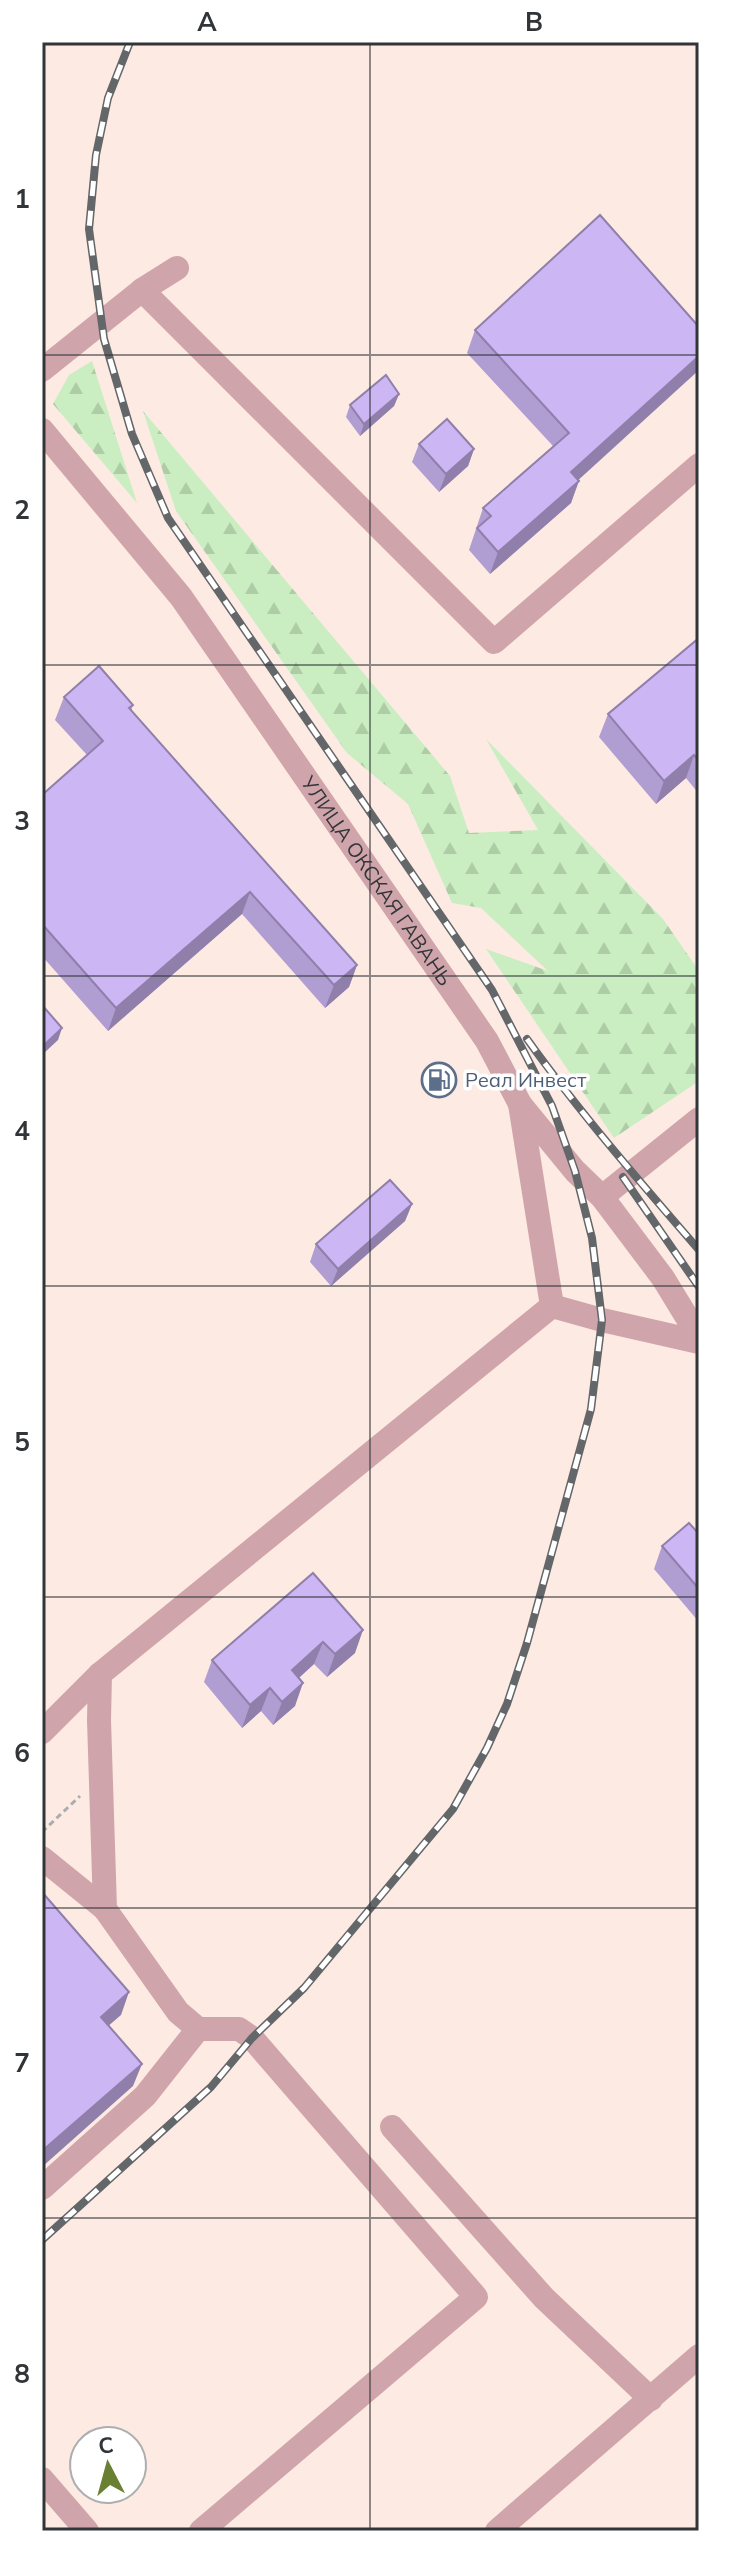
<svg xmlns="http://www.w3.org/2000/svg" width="741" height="2573" font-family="Mulish,sans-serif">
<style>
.industrial{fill:#fdeae2;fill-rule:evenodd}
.forest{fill:url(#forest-firs)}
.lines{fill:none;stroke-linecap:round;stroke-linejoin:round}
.path{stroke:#a8adb1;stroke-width:3;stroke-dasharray:6 4;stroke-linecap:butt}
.minor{stroke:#cfa5ab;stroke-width:24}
.rail-casing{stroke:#63676a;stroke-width:8}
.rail{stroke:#fff;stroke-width:5;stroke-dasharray:15;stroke-linecap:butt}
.wall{fill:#b09dd2}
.shaded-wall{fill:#907fab}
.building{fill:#cdb6f4;stroke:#907fab;stroke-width:2}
.grid{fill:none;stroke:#323538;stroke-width:2;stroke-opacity:0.55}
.labels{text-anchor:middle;stroke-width:7;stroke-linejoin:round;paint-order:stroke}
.street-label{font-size:20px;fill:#323538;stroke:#fff}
.service-label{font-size:20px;fill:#4e5e75;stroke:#fff;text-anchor:start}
.neatline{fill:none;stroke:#323538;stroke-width:3}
.grid-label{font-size:26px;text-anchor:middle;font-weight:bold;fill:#323538}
</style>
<defs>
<pattern id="forest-firs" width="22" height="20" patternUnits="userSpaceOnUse" patternTransform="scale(2)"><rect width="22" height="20" fill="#caeec2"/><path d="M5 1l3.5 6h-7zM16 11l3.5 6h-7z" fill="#aecda7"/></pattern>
</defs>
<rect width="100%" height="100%" fill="#f4f9fe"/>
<path class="industrial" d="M42,42H699V2531H42ZM84,2441H132V2489H84Z"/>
<path class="forest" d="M92,361L137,503L53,404L69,375Z
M143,411L450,776L469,833L538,830L486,739L663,919L699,971V1081L614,1138L486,949L548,971L481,908L452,903L408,804L347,753L176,511Z"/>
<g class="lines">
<path class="path" d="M42,1832L80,1796"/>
<g class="minor">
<path d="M142,290L494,642L699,465"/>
<path d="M42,370L142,290L177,268"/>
<path id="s1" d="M42,430L181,597L487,1041L520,1104L575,1171L602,1197L663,1278L699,1337"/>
<path d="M602,1197L699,1119"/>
<path d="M552,1306L602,1320L699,1342"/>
<path d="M100,1674L99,1720L105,1909L178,2012L198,2029H239L252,2038L476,2297L201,2531"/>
<path d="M42,1732L100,1674L552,1306L520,1104"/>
<path d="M42,1858L105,1909"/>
<path d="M392,2127L544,2298L651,2399"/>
<path d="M42,2188L145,2096L198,2029"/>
<path d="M42,2479L87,2531"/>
<path d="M497,2531L699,2356"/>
</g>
<g class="rail-casing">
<path id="rail" d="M527,1039C580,1113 640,1182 699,1250
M623,1177L699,1287
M42,2240L211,2087L252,2038L304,1988L453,1809L487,1748L507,1704L527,1643L591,1409L602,1320L592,1238L575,1171L552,1106L492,990L168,518L132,434L104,339L89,229L96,155L108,98L130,42"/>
</g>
<use href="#rail" class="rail"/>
</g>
<path class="wall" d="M600,215L578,480L571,503L490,574L469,550L483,508L553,446L467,353L475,330Z
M399,394L394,406L360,436L346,417L350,405Z
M419,444L474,449L468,466L439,492L412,462Z
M699,638V794L686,778L656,804L599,737L608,714Z
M64,697L133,705L131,711L357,965L349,987L325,1008L242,914L108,1031L42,956V795L87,755L55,720Z
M412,1204L405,1221L331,1286L310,1262L316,1244Z
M699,1534V1622L654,1569L662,1546Z
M313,1573L355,1653L327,1677L314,1664L299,1678L295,1706L273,1725L261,1711L242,1728L204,1682L212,1660Z"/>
<path class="shaded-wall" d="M699,356V370L563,494L571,472Z
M399,394L394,406L360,436L364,424Z
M474,449L468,466L439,492L446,474Z
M579,481L571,503L490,574L498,552Z
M694,755L686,778L656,804L664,781Z
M250,892L242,914L108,1031L116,1008Z
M357,965L349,987L325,1008L334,985Z
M62,1028L58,1040L42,1055V1047Z
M412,1204L405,1221L331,1286L338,1269Z
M363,1630L355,1653L327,1677L335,1654Z
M323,1642L314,1664L283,1692L292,1670Z
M303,1683L295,1706L273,1725L282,1702Z
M270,1688L261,1711L242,1728L250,1705Z
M129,1992L121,2015L92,2040L101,2017Z
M142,2064L133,2086L42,2167V2151Z"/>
<path class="building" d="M600,215L699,327V356L571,472L579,481L498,552L477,528L491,516L483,508L569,433L475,330Z
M386,375L399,394L364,424L350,405Z
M447,419L474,449L446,474L419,444Z
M699,638V761L694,755L664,781L608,714Z
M99,666L133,705L129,708L357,965L334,985L250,892L116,1008L42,924V795L103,741L64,697Z
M42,1005L62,1028L42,1047Z
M390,1180L412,1204L338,1269L316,1244Z
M689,1523L699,1534V1589L662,1546Z
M313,1573L363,1630L335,1654L323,1642L292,1670L303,1683L282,1702L270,1688L250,1705L212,1660Z
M42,1892L129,1992L101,2017L142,2064L42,2151Z"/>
<path class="grid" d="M370,42V2531M42,355H699M42,665H699M42,976H699M42,1286H699M42,1597H699M42,1908H699M42,2218H699"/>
<defs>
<g id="fuel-ring" transform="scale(1.8)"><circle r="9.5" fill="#fff" stroke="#5c6f8a" stroke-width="1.5"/><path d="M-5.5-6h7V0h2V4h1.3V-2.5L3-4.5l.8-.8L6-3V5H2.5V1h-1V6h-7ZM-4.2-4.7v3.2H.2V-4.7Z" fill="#5c6f8a"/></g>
</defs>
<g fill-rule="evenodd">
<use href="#fuel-ring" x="439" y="1080"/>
</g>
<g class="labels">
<g class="street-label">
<text dy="7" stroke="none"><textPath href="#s1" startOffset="562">УЛИЦА ОКСКАЯ ГАВАНЬ</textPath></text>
</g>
<g class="service-label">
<text x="465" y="1087">Реал Инвест</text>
</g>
</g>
<rect width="741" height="2573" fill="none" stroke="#ffffff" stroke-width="88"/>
<g transform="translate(108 2465) rotate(354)"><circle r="38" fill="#ffffff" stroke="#adaeaf" stroke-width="2"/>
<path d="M0-6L14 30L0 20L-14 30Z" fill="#697f31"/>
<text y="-12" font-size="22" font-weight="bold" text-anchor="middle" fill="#323538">С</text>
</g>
<rect x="44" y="44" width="653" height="2485" class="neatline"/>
<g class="grid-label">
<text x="207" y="31">A</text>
<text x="534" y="31">B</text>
<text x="22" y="208">1</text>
<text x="22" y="519">2</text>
<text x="22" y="830">3</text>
<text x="22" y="1140">4</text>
<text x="22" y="1451">5</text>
<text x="22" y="1762">6</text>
<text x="22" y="2072">7</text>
<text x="22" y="2383">8</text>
</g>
</svg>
